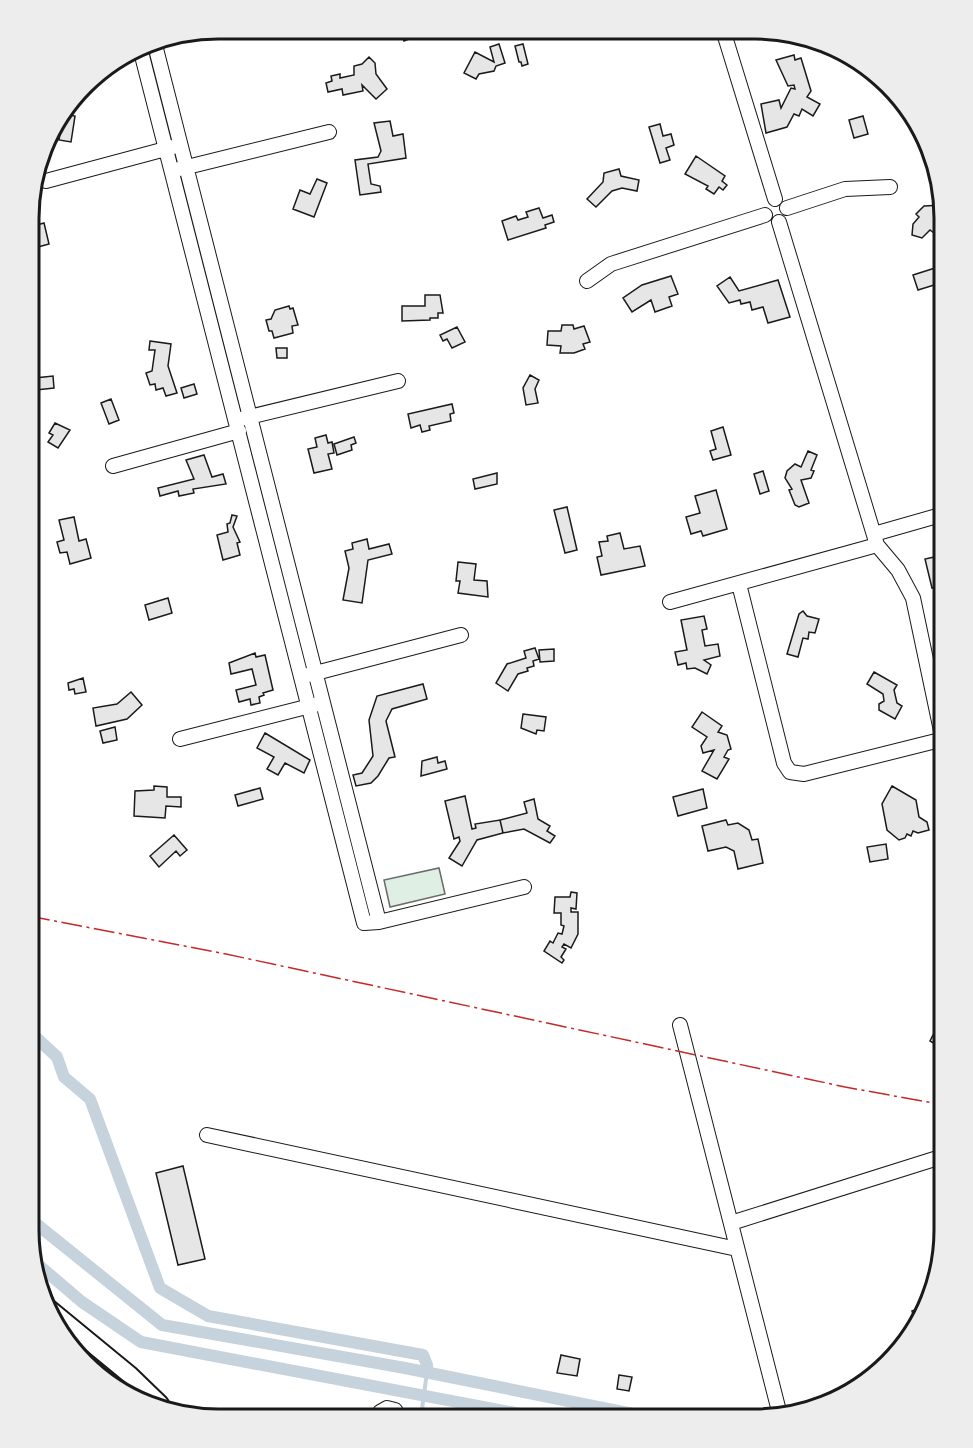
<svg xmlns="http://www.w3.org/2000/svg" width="973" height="1448" font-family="Manrope,sans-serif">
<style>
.green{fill:#e0efe3;stroke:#6a6a6a;stroke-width:1.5}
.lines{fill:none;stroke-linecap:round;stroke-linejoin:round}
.stream{stroke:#c6d2dc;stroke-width:4}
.canal{stroke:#c6d2dc;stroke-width:12}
.building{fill:#e6e6e6;stroke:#1a1a1a;stroke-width:1.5}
.minor-casing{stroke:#1a1a1a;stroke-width:16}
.major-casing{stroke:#1a1a1a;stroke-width:20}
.minor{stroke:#fff;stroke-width:14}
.major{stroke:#fff;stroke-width:16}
.power{stroke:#c62828;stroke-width:1.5;stroke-dasharray:21 4.5 3 4.5;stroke-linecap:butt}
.rim{fill:none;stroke:#1a1a1a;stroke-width:3}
</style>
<rect width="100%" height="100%" fill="#fff"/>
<path class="green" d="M439,868L445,894L390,907L384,880Z"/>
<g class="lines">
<path class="stream" d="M427,1372L422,1409L467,1419"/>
<path class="canal" d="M29,1031L57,1057L64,1077L90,1099L160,1288L208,1316L423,1355L427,1365V1372
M29,1218L162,1325L405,1368L658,1419
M35,1262L82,1302L141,1342L547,1419"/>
</g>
<path class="building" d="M417,29L419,35L404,41L401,34Z
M499,44L505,63L496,66L494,71L479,74L476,79L464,73L475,52L494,62L490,47Z
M523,44L528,64L522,66L521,62H519L515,46Z
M794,55L795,60L801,58L811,91L807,97L820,104L813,116L802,109L799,116L794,114L787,127L766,133L761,104L779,100L781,108L791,88L795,89L794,85L788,86L776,60Z
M369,57L375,63L376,74L387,89L376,99L362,85L363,91L343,95L342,89L328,92L326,83L332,81L331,76L340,74V78L354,75V66L362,64Z
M63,114L75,116L71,142L59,140Z
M863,116L868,134L854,138L849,120Z
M390,121L393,136L403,134L406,158L368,164L371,184L380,186L381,192L360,195L355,160L378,157L381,151L374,123Z
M660,124L663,136L671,134L674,145L666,148L670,160L660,163L649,127Z
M696,156L725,176L722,181L727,185L723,190L719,187L714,194L706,189L708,186L685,174Z
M619,169L621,176L639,180L637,191L622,188L612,191L596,207L587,199L603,182L604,173Z
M317,179L327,183L314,217L293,209L300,190L310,194Z
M942,205L944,229L934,233L930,230L922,238L912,235L913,224L919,217L916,214L924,206Z
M539,208L543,218L552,215L554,222L545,225L546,228L508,240L502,221L516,216L518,220L528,217L526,212Z
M44,223L49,244L38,247L33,226Z
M935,268L937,274L944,272V282L918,290L913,275Z
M671,276L678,294L669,297L672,306L655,312L651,300L632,312L623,298L642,285Z
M730,277L739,291L778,280L790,317L768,323L763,307L752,310L750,302L741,304L740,300L729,303L717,286Z
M425,295H440L443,313H438V318H430V320L402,321V306H425Z
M289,306L290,309L293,308L298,325L292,326L293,333L274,338L272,331H269L266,320L271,319L275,310Z
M562,325H573L574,329L584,326L590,342L583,344L585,349L574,353H560L561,346L547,345L548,331H561Z
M457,327L465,342L452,348L447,339L443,341L440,335Z
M150,341L171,344L168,366L177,393L166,396L163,388L156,390L155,384L150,385L146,373L152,371L155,350H149Z
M276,348H287V358H277Z
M530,375L539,380L535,389L538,403L526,405L523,388Z
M53,376L54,388L36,390L35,378Z
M194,384L197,394L184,398L181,388Z
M111,399L119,420L109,424L101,403Z
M452,404L454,413L450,414L451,421L429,426L430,430L422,432L420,425L411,428L408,414Z
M55,423L70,430L58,448L48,442L53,435L49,433Z
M723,427L731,455L713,460L710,451L716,449L711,431Z
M326,435L328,443L332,442L334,453L328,454L332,469L314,473L308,449L317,447L315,438Z
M354,437L356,443L351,445L352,450L337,455L334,444Z
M808,451L817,455L811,470L814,471L811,478L801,480L809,503L799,507L795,505L789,490L792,489L785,478L787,471L795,464L801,467Z
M204,455L212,477L223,474L226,484L193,489L194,493L179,496L178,491L160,496L158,488L194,479L186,460Z
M763,471L769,491L760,494L754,474Z
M497,473V484L475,489L473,479Z
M716,490L727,529L703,536L701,531L691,534L686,517L700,513L695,496Z
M567,507L577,550L565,553L554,510Z
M232,515L237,516L233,527L240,542L237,543L240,555L223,560L217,535L228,532L227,524L230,523Z
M74,517L79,541L86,539L91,558L70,564L67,552L60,553L57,542L64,540L59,520Z
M620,533L624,549L640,546L645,566L601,575L597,557L602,556L599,542L608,541L607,536Z
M367,539L369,549L389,544L392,554L368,560L362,603L343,600L349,568L345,551L353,549L352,543Z
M944,550V585L932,588L925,559L943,555Z
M458,562L476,564L474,580L487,581L488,597L458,593L460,581H456Z
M168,598L172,613L149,620L145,605Z
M803,611L807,616L819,619L815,633L809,632L808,639L803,638L798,657L787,654L799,614Z
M704,616L707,629L702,630L705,646L718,644L720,656L704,660L711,665L707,674L695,668L687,669L686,663L678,665L675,652L687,650L681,620Z
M535,648L539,659L533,661L534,666L527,668L528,671L518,674L508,691L496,683L507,664L526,658L524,651Z
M554,649V661L540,662L539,650Z
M255,653L256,657L265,655L273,690L263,693L264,695L259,697L260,703L251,705L250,699L239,702L236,690L256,685L252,669L231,674L229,663Z
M874,672L897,685L894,690L897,703L902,706L895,719L879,710V704L884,701L883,694L867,684Z
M83,678L86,692L75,694L74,689L69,690L68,683Z
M423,684L427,699L392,709L386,721L395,757L389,758L378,776L371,783L356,786L353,775L362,773L373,756L369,720L377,696Z
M131,692L142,705L127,719L96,726L93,708L117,704Z
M702,712L722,726L718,732L727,735L731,749L728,750L724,757L729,759L717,779L702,771L714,750L703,753L701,746L707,737L692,727Z
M523,714L546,717L544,731L537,730L536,734L521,728Z
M115,727L117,740L103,743L100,731Z
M265,733L310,760L304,773L285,763L278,775L267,769L274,757L257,748Z
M437,757L438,763L445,761L447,769L421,776L422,761Z
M154,786L167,787V797H181V807L166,806L165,818L134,816L135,791L154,790Z
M892,786L916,800L919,817L927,822L929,830L918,833L913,831L911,836L907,834L905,838L899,840L887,830L882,804Z
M260,788L263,799L238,806L235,795Z
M703,789L707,808L678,816L673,797Z
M465,796L472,829L476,828L475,824L500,820L503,833L477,840L462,866L449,858L460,841L459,837L454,839L445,801Z
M534,799L538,819L550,826L547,831L555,836L550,843L524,829L503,833L500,820L527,813L524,802Z
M726,820L728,825L738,823L749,830L752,840L758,839L763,863L738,869L734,851L726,847L708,851L702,826Z
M174,835L187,850L180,856L176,851L159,867L150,856Z
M886,844L888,859L870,862L867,847Z
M571,892L577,893L576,909L571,908V912H578V934L571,948L564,944L562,947L566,949L561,957L564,960L562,963L544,951L550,941L553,943L558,933L562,934L564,926L561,925V913H554L555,897H570Z
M937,1027L944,1031L940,1047L930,1041Z
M183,1166L205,1259L178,1265L156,1173Z
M921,1308L922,1314L916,1325L912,1311Z
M561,1355L580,1359L577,1376L557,1373Z
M619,1375L632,1377L629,1391L617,1389Z"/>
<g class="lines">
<g class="minor-casing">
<path id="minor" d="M723,30L775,199
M154,41L379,922
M140,48L364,923L379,922L524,887
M179,169L329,132
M46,181L173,147
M787,208L845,189L890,187
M779,222L877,545L898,570L913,598L944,745
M587,281L611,264L765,215
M241,419L398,381
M113,466L239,431
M874,534L944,514
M739,584L784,763L790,772L804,774L944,739
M670,602L877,545
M308,675L461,635
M180,739L318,704
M680,1025L780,1415
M207,1135L737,1249
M731,1223L944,1156
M377,1418L380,1412L387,1408L395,1410L400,1418"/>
</g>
<g class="major-casing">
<path id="major" d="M46,1306L130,1375L160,1404"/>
</g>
<use href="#minor" class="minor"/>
<use href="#major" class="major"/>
<path class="power" d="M29,916L226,954L845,1087L944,1105"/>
</g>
<path d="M0 0H973V1448H0ZM218 39H755A179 179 0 0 1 934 218V1230A179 179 0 0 1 755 1409H218A179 179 0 0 1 39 1230V218A179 179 0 0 1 218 39Z" fill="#ededed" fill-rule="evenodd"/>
<path class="rim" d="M218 39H755A179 179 0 0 1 934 218V1230A179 179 0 0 1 755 1409H218A179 179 0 0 1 39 1230V218A179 179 0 0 1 218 39Z"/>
</svg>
